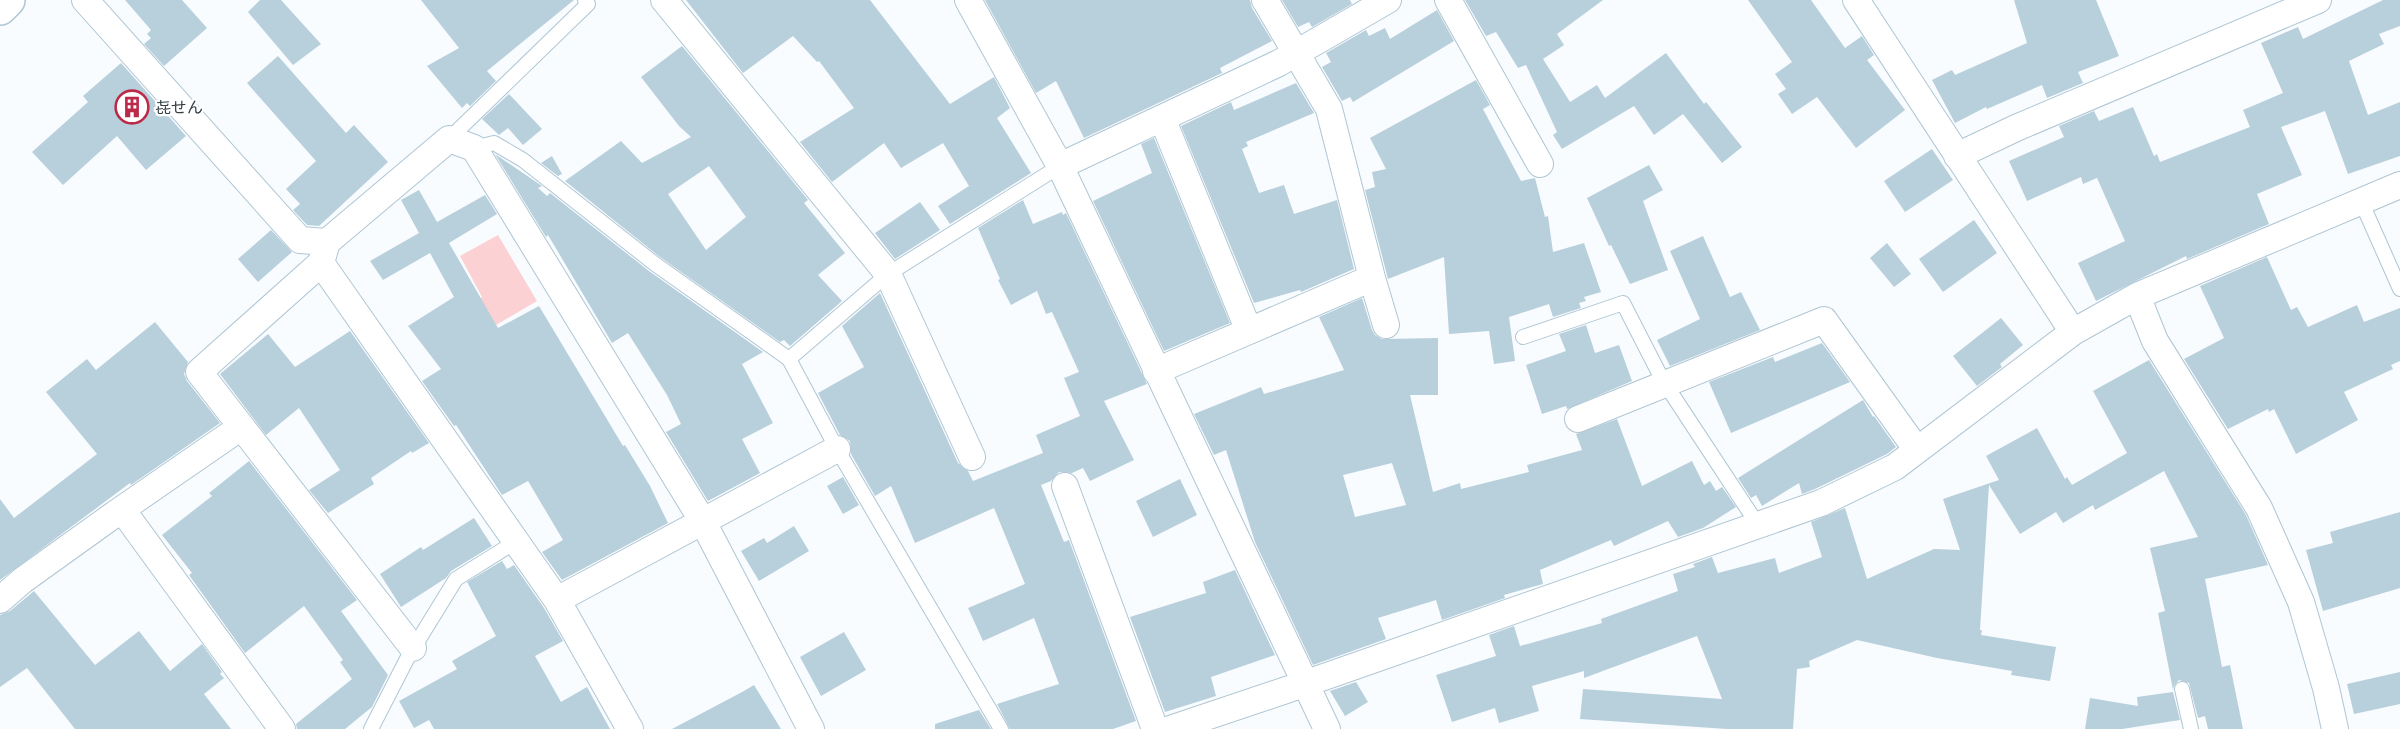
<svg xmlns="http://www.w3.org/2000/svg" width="2400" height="729" font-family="Mulish,'Noto Sans JP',sans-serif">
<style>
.green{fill:#fcd1d3}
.building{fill:#b8cfdc;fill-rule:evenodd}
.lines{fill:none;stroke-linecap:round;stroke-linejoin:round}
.service-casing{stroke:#afc6d3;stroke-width:16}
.minor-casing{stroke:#afc6d3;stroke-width:28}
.secondary-casing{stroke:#afc6d3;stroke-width:36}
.service{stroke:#fff;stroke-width:14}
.minor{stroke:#fff;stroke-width:26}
.secondary{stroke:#fff;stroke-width:33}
.labels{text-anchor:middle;stroke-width:4.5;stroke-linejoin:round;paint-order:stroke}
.poi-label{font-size:16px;fill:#343e43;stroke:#fff;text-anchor:start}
</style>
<rect width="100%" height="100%" fill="#f8fcff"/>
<path class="green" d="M498,235L537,301L479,335L462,310L482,297L460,256Z"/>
<path class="building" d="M125,0H182L207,28L164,66L144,44L151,38L147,34L151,30Z
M260,0H281L321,44L293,65L248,12Z
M421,0H574L487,71L496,81L470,106L467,103L462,108L427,66L459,48Z
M686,0H870L950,104L994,77L1010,108L997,118L1031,173L950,224L938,206L969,186L943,143L901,168L884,143L832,182L800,142L854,108L819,61L817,62L793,36L743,73Z
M985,0H1250L1252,8L1272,41L1220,68L1222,73L1084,138L1056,81L1036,93Z
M1282,0H1350L1352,4L1312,27L1309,22L1298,27Z
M1465,0H1603L1557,34L1564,45L1543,59L1570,102L1597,85L1605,98L1666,53L1704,104L1706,102L1742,147L1722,163L1683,114L1654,135L1634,106L1562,149L1553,135L1557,132L1526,65L1518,68L1496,32L1486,36Z
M1748,0H1811L1845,48L1862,36L1874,55L1867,60L1905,110L1856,148L1817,97L1792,114L1778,94L1786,89L1775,74L1792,62Z
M2014,0H2096L2119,56L2078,72L2083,83L2047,98L2042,85L1987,109L1986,107L1955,123L1932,80L1952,70L1955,75L2027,43Z
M2383,0H2400V26L2379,34L2384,44L2349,61L2368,115L2400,102V156L2348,174L2325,111L2281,127L2302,175L2257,194L2269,224L2187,259L2186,256L2096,301L2078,263L2125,241L2097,178L2083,184L2081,177L2027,201L2009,161L2064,137L2059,126L2094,111L2099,121L2133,107L2154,156L2157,154L2160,162L2250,127L2243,110L2283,93L2261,43L2298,27L2303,39Z
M1437,10L1454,41L1353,102L1350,97L1342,101L1322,67L1331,62L1326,53L1366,30L1369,36L1385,28L1390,39Z
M682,46L808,200L804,203L845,253L818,275L842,301L790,346L784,340L780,342L660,257L565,181L621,141L642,163L691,137L679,126L641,77ZM709,166L746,217L706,250L668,194Z
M278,56L346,133L354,125L388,162L319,226L307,225L293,210L300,204L286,189L316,161L247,83Z
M121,63L186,136L146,170L117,136L63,185L32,152L88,102L83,96Z
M1476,80L1490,105L1483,109L1521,181L1535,178L1545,217L1548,216L1553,252L1584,243L1601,292L1584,297L1586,301L1579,303L1581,308L1553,317L1549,304L1509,317L1515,361L1494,364L1489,331L1449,334L1444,257L1388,279L1365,190L1375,187L1372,172L1386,169L1370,138Z
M1296,83L1314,113L1246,142L1248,146L1242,149L1259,193L1284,185L1294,214L1337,200L1354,269L1301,292L1300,290L1254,303L1181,126L1231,102L1234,110Z
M509,94L542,129L523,145L508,128L499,135L482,119Z
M1154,138L1230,323L1164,351L1093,201L1152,173L1141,144Z
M1932,149L1953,180L1905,212L1884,181Z
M495,154L542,186L538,188L547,196L550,193L649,271L763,352L742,364L773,423L742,439L760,473L708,501L666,432L681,424L667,395L628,333L612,343L548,235L546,237Z
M552,156L562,174L558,176L541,163Z
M1649,165L1663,190L1643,201L1668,270L1630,284L1611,245L1609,246L1587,198Z
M419,190L437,222L485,195L497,214L449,243L498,328L539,306L623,446L625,445L650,486L668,523L562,580L542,552L563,540L528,481L502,495L456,425L454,426L422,381L441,369L408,326L454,297L430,253L383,280L370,261L419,233L401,200Z
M1023,200L1033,224L1062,212L1063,215L1066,213L1147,384L1104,401L1134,460L1090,481L1083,468L1072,473L1059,472L1051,481L1041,485L1064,542L1069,540L1136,721L1113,729H1010L997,704L1059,684L1034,618L983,641L968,608L1025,584L994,508L915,543L891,486L875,496L851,454L850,441L840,435L818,393L864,367L842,326L880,293L958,463L968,471L973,481L1043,453L1036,435L1080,416L1064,378L1079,372L1052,312L1046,314L1037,291L1011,305L998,280L1000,279L978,228Z
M920,202L940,230L895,259L875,233Z
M1974,220L1997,253L1943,292L1919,259Z
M271,230L292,252L258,282L238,259Z
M1703,236L1730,297L1741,292L1760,330L1670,366L1657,340L1700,319L1670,251Z
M1887,243L1911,274L1894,287L1870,258Z
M2267,257L2291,310L2297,307L2308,327L2357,305L2364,322L2400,308V361L2391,365L2393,369L2344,392L2358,420L2296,454L2274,409L2269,412L2268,409L2228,429L2184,359L2224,338L2200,286Z
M1362,298L1372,330L1375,335L1382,339L1438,338V395H1410L1433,492L1460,483L1461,489L1529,472L1527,465L1582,450L1576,434L1617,419L1642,486L1692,461L1704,485L1710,481L1716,491L1722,487L1736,507L1703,528L1678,537L1668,521L1614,546L1611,540L1540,570L1543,584L1504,595L1505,598L1442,620L1436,600L1378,618L1386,639L1313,665L1255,542L1226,450L1214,455L1194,414L1261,387L1264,394L1344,370L1319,317ZM1392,463L1406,505L1355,517L1343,475Z
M2001,318L2023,345L2000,364L2002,367L1977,386L1953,356Z
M155,322L188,362L184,374L187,381L220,423L131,485L130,483L0,580V499L14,518L97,454L46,392L87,359L96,370Z
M1586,325L1595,353L1619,345L1632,381L1567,409L1566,406L1542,414L1526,365L1566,351L1559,334Z
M350,331L429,443L412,453L411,451L371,478L374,484L328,513L309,490L340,470L299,408L266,435L220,374L268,334L295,367Z
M1822,343L1850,382L1731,433L1709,382L1773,357L1775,362Z
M2149,360L2246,515L2268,565L2205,579L2222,667L2230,665L2243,729H2208L2205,716L2198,718L2189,683L2179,680L2174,686L2173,690L2158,613L2165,611L2150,548L2198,537L2164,471L2095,510L2093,505L2063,523L2056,512L2020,534L1989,485L1980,630H1982L1981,635L2056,647L2050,681L2011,675L2012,671L1937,658L1857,640L1809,661L1810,667L1797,669L1793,729H1727L1580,719L1583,689L1722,699L1697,636L1584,678V671L1532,686L1539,711L1499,723L1495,708L1452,722L1436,675L1496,656L1489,635L1514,626L1520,646L1602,623L1601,619L1678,591L1673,574L1695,567L1693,564L1712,557L1718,573L1775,558L1779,573L1822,557L1811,522L1845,508L1867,579L1934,549L1960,550L1943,499L1999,480L1986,456L2037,428L2065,479L2067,477L2072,485L2127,453L2093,391Z
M1863,400L1873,417L1874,416L1896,447L1887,454L1815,489L1802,494L1799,483L1762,506L1756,495L1751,498L1738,478Z
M249,461L357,600L341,611L388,675L372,707L345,729H297L296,724L352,679L340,662L343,660L304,606L245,653L189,575L192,573L162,535L212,496L209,493Z
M843,477L859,505L843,514L827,486Z
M1180,479L1197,515L1153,537L1136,501Z
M2400,512V588L2323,611L2306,550L2333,543L2330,532Z
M474,518L492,546L451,571L446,578L401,607L380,574L421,547L423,550Z
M794,526L809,551L759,581L741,551L764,538L767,543Z
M502,561L507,569L514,565L544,608L563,641L535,656L561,702L587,687L610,729H434L429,720L414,728L399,701L457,669L452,661L496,636L467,582Z
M1235,570L1275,655L1211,677L1216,696L1165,712L1130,617L1206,593L1203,582Z
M34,591L95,665L139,631L170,671L202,644L222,672L220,674L224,678L204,694L231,729H75L27,668L0,687V615L10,611Z
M844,632L866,670L821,696L800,657Z
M2400,672V704L2354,714L2347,684Z
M1356,682L1368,702L1345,716L1330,691Z
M754,685L781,729H672L744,691Z
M2173,692L2180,720L2122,729H2085L2090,698L2138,706L2137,697Z
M979,710L991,729H935V724Z"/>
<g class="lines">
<g class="service-casing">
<path id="service" d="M449,139L588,4L585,0
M474,148L494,143L523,160L655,264L789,359L837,449L1001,729
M2361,201L2400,289
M1523,337L1623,303L1662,379L1758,525
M789,359L888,274L1060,166
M2182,689L2191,729
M371,729L408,657L456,579L517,541"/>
</g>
<g class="minor-casing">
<path id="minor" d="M85,0L300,240L327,242
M664,0L888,274L972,457
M968,0L1060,166L1327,729
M1265,0L1329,109L1372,278L1386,325
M1448,0L1540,164
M1856,0L2073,332
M1162,118L1249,331
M1957,156L2016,128L2318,0
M1060,166L1279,63L1388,0
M321,263L199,372L413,648
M2137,296L2155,341L2259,508L2301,602L2326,688L2335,729
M1156,371L1372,278
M1578,419L1824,320L1917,450
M1065,486L1155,729
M115,514L241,427
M0,600L23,580L115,514L126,515L282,729
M557,600L837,449
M630,729L557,600L321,263L327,242L449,139L474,148L702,520L811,729
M1170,729L1304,684L1821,503L1895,467L2073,332L2137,296L2400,185"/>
</g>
<g class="secondary-casing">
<path id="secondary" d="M0,8L8,0"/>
</g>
<use href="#service" class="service"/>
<use href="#minor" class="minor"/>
<use href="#secondary" class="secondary"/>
</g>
<defs>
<g id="building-ring" transform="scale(1.725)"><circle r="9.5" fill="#fff" stroke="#bb2b49" stroke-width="1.5"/><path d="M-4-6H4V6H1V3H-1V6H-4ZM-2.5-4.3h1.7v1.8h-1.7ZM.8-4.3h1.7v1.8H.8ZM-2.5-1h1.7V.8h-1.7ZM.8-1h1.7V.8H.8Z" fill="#bb2b49"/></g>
</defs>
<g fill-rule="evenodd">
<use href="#building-ring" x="132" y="107"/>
</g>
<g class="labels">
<g class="poi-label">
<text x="155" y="113">㐂せん</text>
</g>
</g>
</svg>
